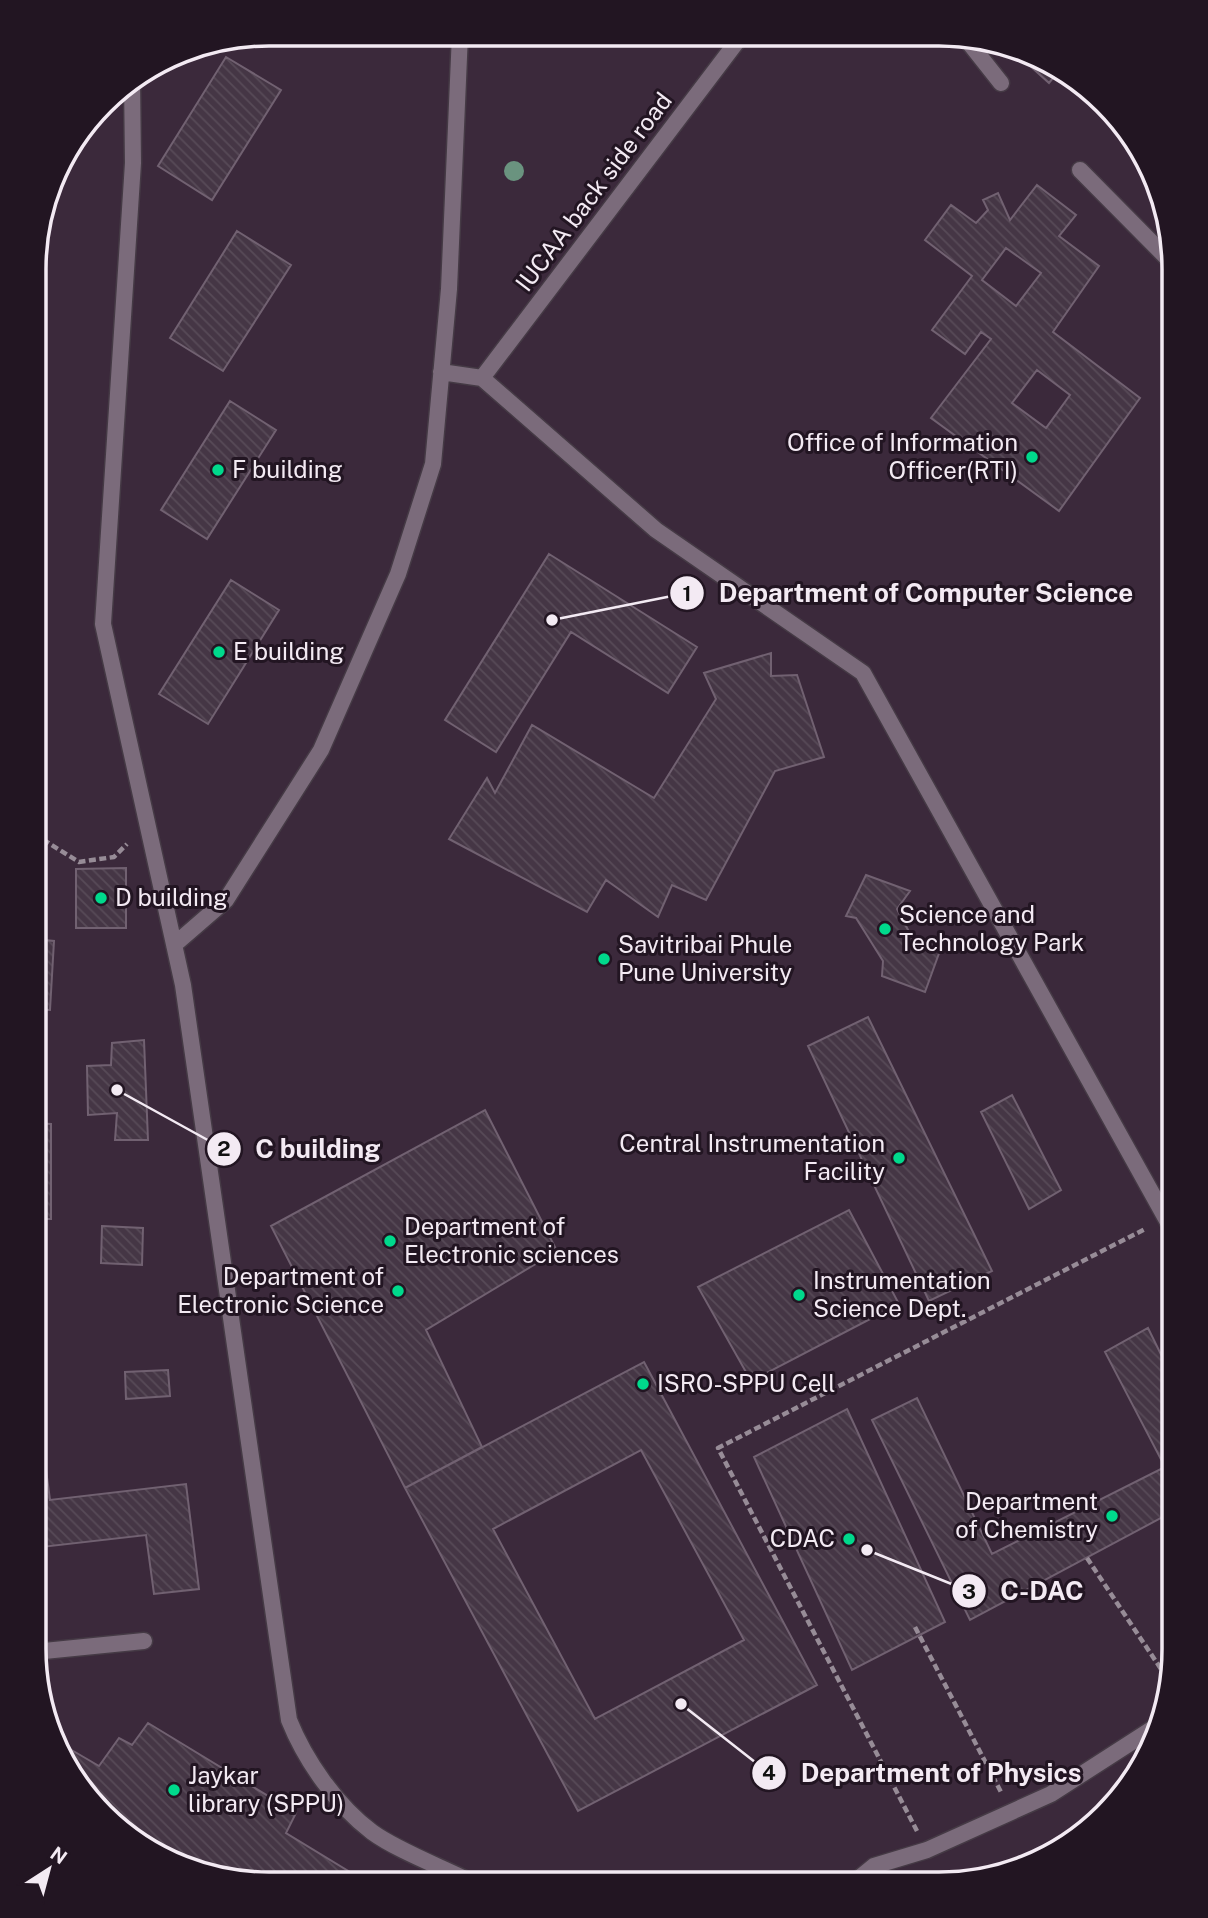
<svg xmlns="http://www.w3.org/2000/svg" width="1208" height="1918" font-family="'Public Sans',sans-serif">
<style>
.built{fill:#3b293b}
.building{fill:url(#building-back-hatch);stroke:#716171;stroke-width:2;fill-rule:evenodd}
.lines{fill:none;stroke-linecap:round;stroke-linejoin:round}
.service-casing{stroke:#453a45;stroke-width:19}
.path{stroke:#978c97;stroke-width:4.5;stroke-dasharray:7 3.5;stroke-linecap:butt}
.service{stroke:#7b6b7b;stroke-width:16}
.tree{fill:#6a937f}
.poi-dot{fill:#00d98c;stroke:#221522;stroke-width:2.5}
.labels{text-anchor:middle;stroke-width:6;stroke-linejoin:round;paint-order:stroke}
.street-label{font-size:24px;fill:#f3eaf3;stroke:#221522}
.poi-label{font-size:24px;fill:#f3eaf3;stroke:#221522;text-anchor:start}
.rim{fill:none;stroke:#f3eaf3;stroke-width:3.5}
.leader{fill:none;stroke:#f3eaf3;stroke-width:2.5}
.callout-dot{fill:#f3eaf3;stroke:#221522;stroke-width:2.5}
.mark-label{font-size:21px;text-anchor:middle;font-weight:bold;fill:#111}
.callout-label{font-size:26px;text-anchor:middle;font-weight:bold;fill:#f3eaf3;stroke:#221522;stroke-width:6;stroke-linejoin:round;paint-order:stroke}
</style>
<defs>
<pattern id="building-back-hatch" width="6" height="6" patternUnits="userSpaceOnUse" patternTransform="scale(1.75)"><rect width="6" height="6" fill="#453645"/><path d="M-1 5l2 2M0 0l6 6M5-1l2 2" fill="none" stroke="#574a57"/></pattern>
</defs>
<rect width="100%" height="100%" fill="#2c1e2c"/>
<path class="built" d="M269,33L970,35L1082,82L1157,178L1175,269L1174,1665L1135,1780L1094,1827L1030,1867L940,1885L239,1883L126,1836L51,1740L33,1649L35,239L58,164L113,92L179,51Z"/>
<path class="building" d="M1018,55L1058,72L1049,83Z
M226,57L281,90L212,200L158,166Z
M1083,83L1111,119L1077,90Z
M1037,185L1076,215L1059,236L1099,266L1053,332L1140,398L1059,511L931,418L991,339L981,332L965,354L932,330L972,276L925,240L951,205L976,223L988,210L983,200L998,193L1010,220ZM1006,248L1041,273L1016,306L982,280ZM1037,370L1070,395L1046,428L1012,403Z
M237,231L291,265L223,371L170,338Z
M230,401L276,430L207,539L161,510Z
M549,554L697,647L668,693L571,632L496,752L445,720Z
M231,580L279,610L208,724L159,694Z
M771,653V676L797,675L824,757L775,771L706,900L672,885L658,917L606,880L587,912L449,839L487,778L495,793L532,725L654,798L716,699L704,673Z
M126,868V928H76V869Z
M866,875L910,891L897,909L915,943L930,940L942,945L925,992L882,976L883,961L856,918L846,916Z
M34,939L54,941L50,1010L34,1009Z
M868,1017L992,1271L929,1301L808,1046Z
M144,1040L148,1140H115L117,1113L88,1115L87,1066L111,1065L112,1043Z
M1012,1095L1061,1190L1029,1209L981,1112Z
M485,1110L557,1251L426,1330L482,1447L405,1488L271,1226Z
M34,1123L51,1124V1219H34Z
M849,1210L899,1304L751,1381L698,1287Z
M102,1226L143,1228L142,1265L101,1263Z
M1148,1328L1174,1381V1511L970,1620L872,1420L917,1398L992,1554L1165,1467L1105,1352Z
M644,1362L817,1685L578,1811L405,1488ZM641,1450L744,1640L595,1719L493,1529Z
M168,1370L170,1396L126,1399L125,1372Z
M34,1401H37L50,1500L186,1484L199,1589L154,1594L146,1535L33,1548Z
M847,1409L945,1622L852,1670L754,1457Z
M148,1723L296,1813L286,1833L368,1883H239L126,1836L51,1738L99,1766L119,1738L132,1745Z"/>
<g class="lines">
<g class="service-casing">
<path id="service" d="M963,35L1001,83
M132,80L133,163L103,624L183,985L289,1720C305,1760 336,1805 372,1832C398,1851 444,1868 473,1883
M1080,170L1174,265
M441,372L482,378L656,530L863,673L1174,1233
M482,378L742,35
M174,945L226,900L321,750L398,574L433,464L449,289L460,34
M34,1652L144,1641
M852,1884L874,1866L927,1850L1051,1794L1152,1729"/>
</g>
<path class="path" d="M34,834L79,862L114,857L127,844
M1087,1558L1169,1681
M915,1627L1002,1794
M917,1831L718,1448L1145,1229"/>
<use href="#service" class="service"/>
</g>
<circle class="tree" cx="514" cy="171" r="10"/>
<g class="poi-dot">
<circle cx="1032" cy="457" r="7"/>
<circle cx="218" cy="470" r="7"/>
<circle cx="219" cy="652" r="7"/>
<circle cx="101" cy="898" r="7"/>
<circle cx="885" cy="929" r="7"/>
<circle cx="604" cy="959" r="7"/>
<circle cx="899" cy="1158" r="7"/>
<circle cx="390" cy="1241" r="7"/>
<circle cx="398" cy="1291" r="7"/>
<circle cx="799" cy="1295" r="7"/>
<circle cx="643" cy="1384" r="7"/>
<circle cx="1112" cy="1516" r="7"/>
<circle cx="849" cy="1539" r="7"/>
<circle cx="174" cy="1790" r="7"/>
</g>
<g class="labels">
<g class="street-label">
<text transform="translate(594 192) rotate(-53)" y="8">IUCAA back side road</text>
</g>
<g class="poi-label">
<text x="1018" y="451" text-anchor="end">Office of Information<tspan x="1018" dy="28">Officer(RTI)</tspan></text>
<text x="232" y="478">F building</text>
<text x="233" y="660">E building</text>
<text x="115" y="906">D building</text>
<text x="899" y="923">Science and<tspan x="899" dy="28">Technology Park</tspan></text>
<text x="618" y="953">Savitribai Phule<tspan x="618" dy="28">Pune University</tspan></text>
<text x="885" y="1152" text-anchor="end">Central Instrumentation<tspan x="885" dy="28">Facility</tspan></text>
<text x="404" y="1235">Department of<tspan x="404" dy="28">Electronic sciences</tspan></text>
<text x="384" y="1285" text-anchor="end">Department of<tspan x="384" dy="28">Electronic Science</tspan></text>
<text x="813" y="1289">Instrumentation<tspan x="813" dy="28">Science Dept.</tspan></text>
<text x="657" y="1392">ISRO-SPPU Cell</text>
<text x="1098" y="1510" text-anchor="end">Department<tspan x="1098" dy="28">of Chemistry</tspan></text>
<text x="835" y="1547" text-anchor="end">CDAC</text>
<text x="188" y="1784">Jaykar<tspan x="188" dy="28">library (SPPU)</tspan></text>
</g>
</g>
<path d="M0 0H1208V1918H0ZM269 46H939A223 223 0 0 1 1162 269V1649A223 223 0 0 1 939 1872H269A223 223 0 0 1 46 1649V269A223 223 0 0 1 269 46Z" fill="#221522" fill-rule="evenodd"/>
<path class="rim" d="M269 46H939A223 223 0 0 1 1162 269V1649A223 223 0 0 1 939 1872H269A223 223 0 0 1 46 1649V269A223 223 0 0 1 269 46Z"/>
<path class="leader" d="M552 620L687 593M117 1090L224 1149M867 1550L969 1591M681 1704L769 1773"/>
<g class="callout-dot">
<circle cx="552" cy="620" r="7"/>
<circle cx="117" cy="1090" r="7"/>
<circle cx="867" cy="1550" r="7"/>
<circle cx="681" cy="1704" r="7"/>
<circle cx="687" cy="593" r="18"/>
<circle cx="224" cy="1149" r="18"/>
<circle cx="969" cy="1591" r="18"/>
<circle cx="769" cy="1773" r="18"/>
</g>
<g class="mark-label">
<text x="687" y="601">1</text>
<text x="224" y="1156">2</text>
<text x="969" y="1599">3</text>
<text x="769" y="1780">4</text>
</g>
<g class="callout-label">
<text x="926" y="602">Department of Computer Science</text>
<text x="318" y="1158">C building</text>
<text x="1042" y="1600">C-DAC</text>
<text x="941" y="1782">Department of Physics</text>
</g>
<g transform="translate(49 1869) rotate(36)" stroke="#221522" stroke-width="5" paint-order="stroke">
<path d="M0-5L12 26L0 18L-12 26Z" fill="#f3eaf3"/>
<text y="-10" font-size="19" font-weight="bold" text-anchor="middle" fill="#f3eaf3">N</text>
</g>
</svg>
